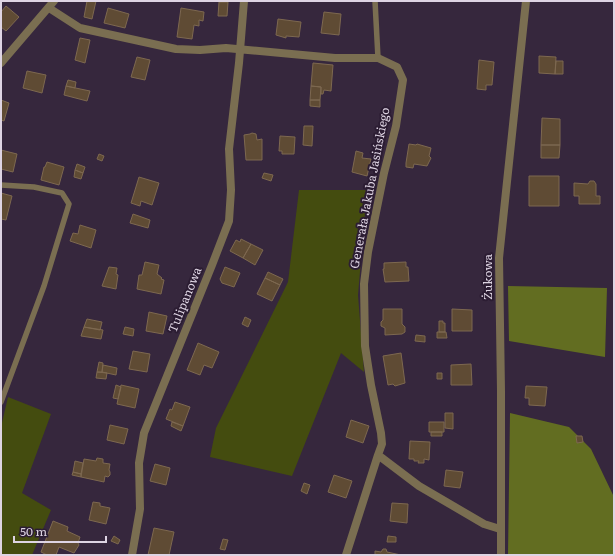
<svg xmlns="http://www.w3.org/2000/svg" width="615" height="556" font-family="Literata,serif">
<style>
.green{fill:#444c0f}
.forest{fill:#626d21}
.building{fill:#5f4b34;stroke:#7d6850}
.lines{fill:none;stroke-linecap:round;stroke-linejoin:round}
.service{stroke:#7a6e51;stroke-width:5.5}
.minor{stroke:#7a6e51;stroke-width:8}
.labels{text-anchor:middle;stroke-width:4;stroke-linejoin:round;paint-order:stroke}
.street-label{font-size:12px;fill:#ded4e3;stroke:#2c1d33}
</style>
<rect width="100%" height="100%" fill="#36273d"/>
<path class="green" d="M299,190H367L358,295L364,372L341,353L292,476L210,457L216,428L288,282Z
M8,397L51,414L22,493L51,510L32,555H1V427Z"/>
<path class="forest" d="M508,286L607,288L605,357L509,341Z
M510,413L569,427L591,449L614,497V555H508Z"/>
<path class="building" d="M87,1H96L92,19L84,17Z
M219,2H228L227,16H218Z
M6,6L19,17L6,31L1,27V12Z
M108,8L129,14L125,28L104,23Z
M181,8L204,12L203,21L199,20V26L194,25L192,39L177,37Z
M324,12L341,14L339,35L321,33Z
M278,19L301,22L299,37L286,36V38L276,35Z
M80,38L90,40L85,63L75,60Z
M539,56L556,57L555,74L539,73Z
M137,57L150,60L145,80L131,77Z
M479,60L494,62L492,85H486V90L477,89Z
M556,61H563V74H555Z
M313,63L333,65L331,91L324,90L323,94H321V87L311,86Z
M27,71L46,75L42,93L23,88Z
M68,80L76,82L75,88L66,86Z
M66,86L90,91L87,101L64,95Z
M311,86L321,87L320,100H310Z
M1,100L9,103L4,121L1,120Z
M310,100H320V107L310,106Z
M542,118L560,119V145H541Z
M304,126H313L312,146L303,145Z
M252,133L256,134L257,140L262,139V160H246L244,135L250,134Z
M280,136L295,137L294,154H282V151H279Z
M409,144L416,145L417,144L431,148L429,156L431,158L427,166L414,164L413,168L406,167V163Z
M541,145H560L559,158H541Z
M1,150L17,154L13,172L1,169Z
M356,151L363,153L362,158L371,159L367,176L352,172Z
M99,154L104,156L102,161L97,159Z
M47,162L64,167L59,185L41,180L44,167H45Z
M77,164L85,167L83,173L75,170Z
M75,170L83,173L81,179L74,177Z
M264,173L273,175L271,181L262,178Z
M529,176H559V206H529Z
M139,177L159,183L152,205L141,201L140,206L131,203Z
M590,181H594L596,184V196H600V204H579V196H574V183L588,184Z
M1,193L12,196L6,220L1,219Z
M133,214L150,220L148,228L130,223Z
M80,225L96,230L91,248L70,241L73,233L78,234Z
M241,239L251,244L243,258L230,251L236,240L240,242Z
M251,244L263,250L255,265L243,258Z
M145,262L159,265L157,274L162,278L161,279L164,280L161,294L137,289L139,275H142Z
M406,262V267H408L409,281L385,282L383,269H384V263Z
M109,267L117,268L116,274L118,275L116,289L102,286Z
M225,267L240,273L234,287L222,283L220,279Z
M268,272L283,279L280,285L265,278Z
M265,278L280,285L272,301L257,294Z
M383,309H402V324L405,327V332L402,334L385,335V328L381,326V322L383,320Z
M452,309L472,310V331H452Z
M149,312L167,316L163,334L146,331Z
M245,317L251,320L248,327L242,324Z
M87,319L102,322L100,330L84,327Z
M439,321H443V323H445V332H439Z
M84,327L103,330L101,339L81,336Z
M125,327L134,329L133,336L123,334Z
M437,332H446L447,338H437Z
M416,335L425,336V342L415,341Z
M198,343L219,352L212,368L204,365L200,375L187,370Z
M133,351L150,354L147,372L129,369Z
M401,353L405,383L395,386L393,384L388,385L383,356Z
M99,362L103,363L102,372H97Z
M471,364L472,385H451V365Z
M103,365L117,368L116,375L102,372Z
M97,372L107,373L106,379L96,378Z
M437,373H442V379H437Z
M116,385L121,387L118,399L113,398Z
M121,385L139,389L135,408L117,404Z
M526,386L547,387L545,406L529,405V398H525Z
M175,402L190,407L183,426L166,419L170,409L172,410Z
M445,413H453V429L445,428Z
M351,420L369,426L363,443L346,437Z
M172,422L183,426L181,431L171,426Z
M429,422H444V432H429Z
M110,425L128,429L124,444L107,440Z
M431,432H442V436H431Z
M576,436H582L583,442L577,443Z
M410,441L430,442L429,460L424,459V463H418L419,461H414V459H409Z
M97,458L103,459V463L110,464L109,470L110,472V475L108,477L105,476L104,482L81,477L84,459L96,461Z
M75,461L83,463L81,474L73,472Z
M155,464L170,468L166,485L150,481Z
M446,470L463,472L460,488L444,486Z
M73,472L81,474V477L72,475Z
M334,475L352,481L346,498L328,492Z
M304,483L310,485L307,494L301,491Z
M93,502L100,503V506L110,508L106,524L89,520Z
M392,503L408,504L407,523L390,521Z
M53,521L68,527L67,531L80,537L78,543L79,545L74,553L59,547L56,555H47L41,552Z
M154,528L174,532L169,555H148Z
M114,536L120,540L118,544L111,541Z
M388,536L396,537V542H387Z
M223,539L228,540L225,550L220,549Z
M383,549H386L387,552L401,555H375V551L381,552Z"/>
<g class="lines">
<path class="service" d="M375,1L378,58
M1,185L34,187L62,193L69,204L44,286L1,402"/>
<path class="minor" d="M49,8L80,28L176,49L200,50L226,48L335,58H378L397,67L403,80L396,126L384,173L368,252L364,284L365,346L371,385L381,433L382,444L378,455L419,486L484,524L500,529
M1,63L54,1
M132,555L140,509L139,463L144,433L212,265L229,221L231,190L229,149L239,63L244,1
M346,555L378,455
M501,555V391L499,258L526,1"/>
</g>
<g class="labels">
<g class="street-label">
<text transform="translate(370 188) rotate(-79)" y="4">Generała Jakuba Jasińskiego</text>
<text transform="translate(488 277) rotate(-90)" y="4">Żukowa</text>
<text transform="translate(185 300) rotate(-68)" y="4">Tulipanowa</text>
</g>
</g>
<rect width="615" height="556" fill="none" stroke="#ded4e3" stroke-width="4"/>
<path d="M14 536v6h92v-6" fill="none" stroke="#ded4e3" stroke-width="2"/>
<text x="20" y="536" font-size="12" fill="#ded4e3" stroke="#2c1d33" stroke-width="3" paint-order="stroke">50 m</text>
</svg>
